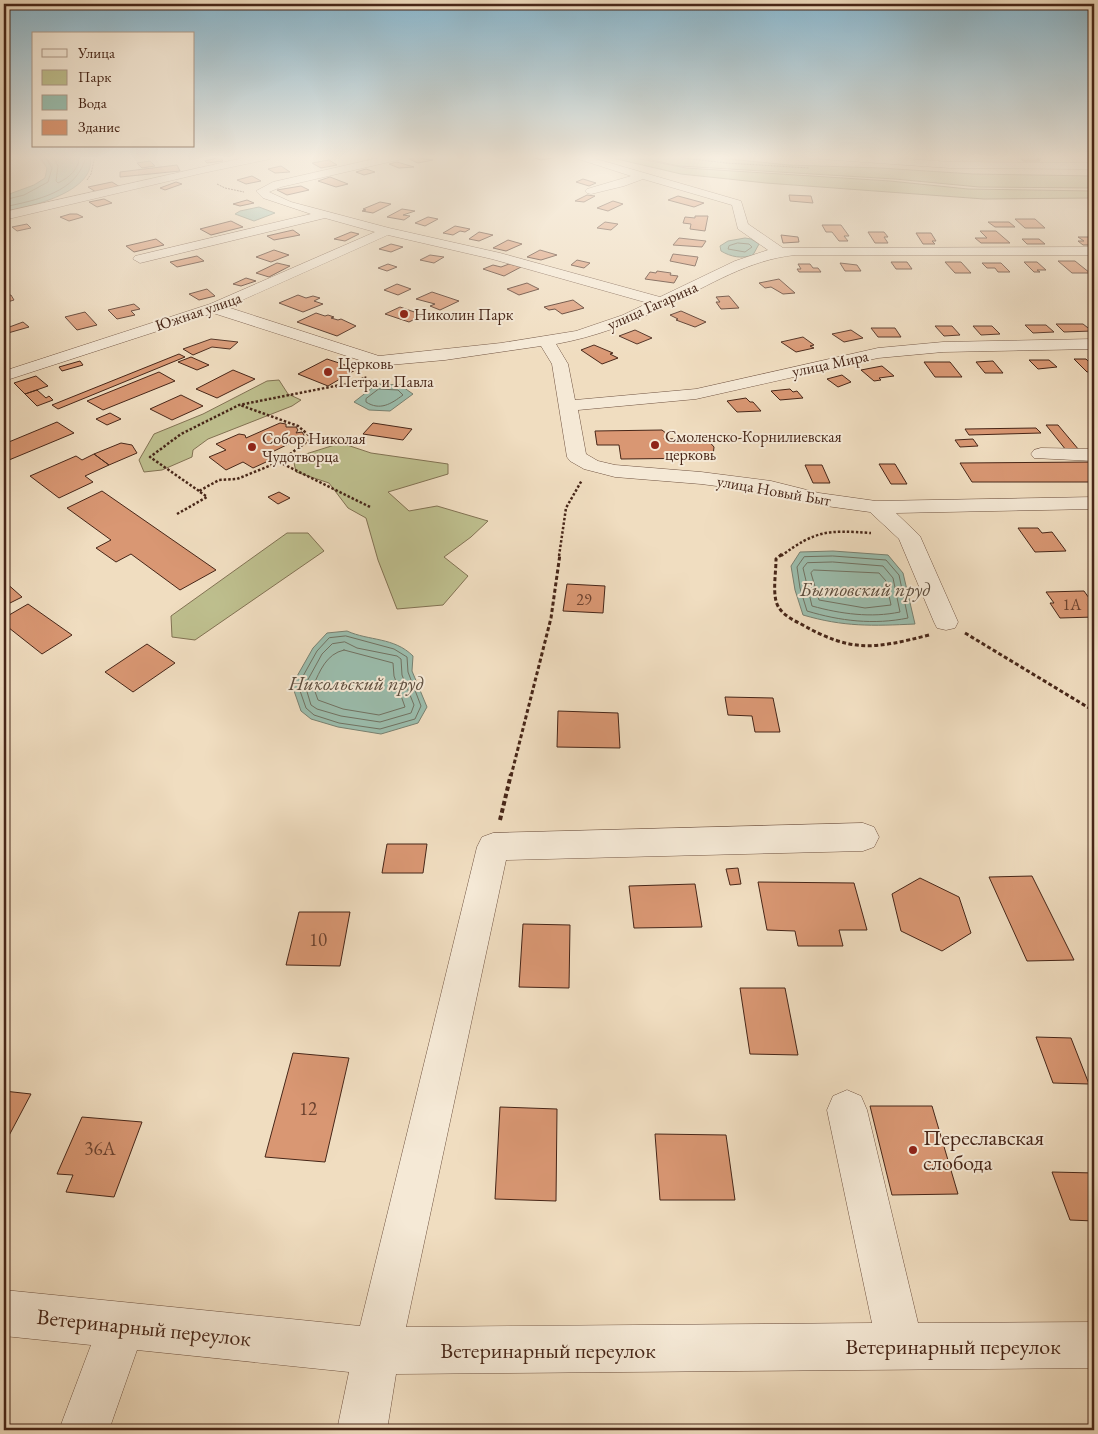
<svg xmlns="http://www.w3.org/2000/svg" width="1098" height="1434" font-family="'EB Garamond',serif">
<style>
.green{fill:#bebf8e;stroke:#827253}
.water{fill:#9bbdad;stroke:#798171}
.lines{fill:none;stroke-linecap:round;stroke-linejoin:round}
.shore{stroke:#717262;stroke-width:1}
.building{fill:#d99773;stroke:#472618}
.minor-casing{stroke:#715442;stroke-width:1}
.path-far4{stroke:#472618;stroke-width:1;stroke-dasharray:2 1;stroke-linecap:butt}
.path-far3{stroke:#472618;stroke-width:2;stroke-dasharray:2 1;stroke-linecap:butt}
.path-far2{stroke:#472618;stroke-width:2.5;stroke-dasharray:2.5 2;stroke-linecap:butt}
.path-far1{stroke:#472618;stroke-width:3;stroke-dasharray:4 2.5;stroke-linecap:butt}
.path{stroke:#472618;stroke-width:4;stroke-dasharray:4.5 3;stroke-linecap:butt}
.minor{fill:#f5e9d6;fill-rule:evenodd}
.poi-dot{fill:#8f2418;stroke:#f5e9d6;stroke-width:2}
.labels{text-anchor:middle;stroke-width:4;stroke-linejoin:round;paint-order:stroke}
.far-street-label{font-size:16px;fill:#472618;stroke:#f5e9d6}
.far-poi-label{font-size:16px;fill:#472618;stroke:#f5e9d6;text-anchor:start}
.number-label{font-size:16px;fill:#6c422f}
.near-number-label{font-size:19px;fill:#6c422f}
.water-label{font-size:20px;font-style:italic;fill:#5c4c3d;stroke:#f5e9d6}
.near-poi-label{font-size:22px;fill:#472618;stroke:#f5e9d6;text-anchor:start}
.near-street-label{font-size:22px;fill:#472618;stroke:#f5e9d6}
</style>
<rect width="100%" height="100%" fill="#f0ddc0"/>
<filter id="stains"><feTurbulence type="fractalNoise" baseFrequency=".004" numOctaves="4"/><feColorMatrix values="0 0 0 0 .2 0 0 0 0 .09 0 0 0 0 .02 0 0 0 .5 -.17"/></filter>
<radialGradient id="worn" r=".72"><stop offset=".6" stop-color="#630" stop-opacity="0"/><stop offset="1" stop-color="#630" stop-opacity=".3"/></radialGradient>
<path class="green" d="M604,156H626L686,168L890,181L968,189L1094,191V198L984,199L766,183L681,174Z
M633,156H699L789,165L880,168L973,174L1094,176V188L979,187L895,179L679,166Z
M279,380L288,394L301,400L292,406L208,439L193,450L192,457L162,470L144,472L139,460L154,434L203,414L267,381Z
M341,443L371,453L448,464V474L388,492L409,511L437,506L488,521L471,537L444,557L468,576L443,605L397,609L378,560L366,518L348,508L329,483L296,472L293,458Z
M287,533H308L324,551L195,640L172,637L171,616Z"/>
<path class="water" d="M39,156H90C98,192 29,207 4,212V196L34,185L45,178L47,168Z
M259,207L275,213L254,221L235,214L240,211Z
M745,238L751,239L759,244L753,255C742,259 731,257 721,251L720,246L728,241Z
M377,384L400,385L413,394L390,411L369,410L354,402Z
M833,551L888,555L903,573L915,624C872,626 844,627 803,615L795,590L791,566L800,552Z
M347,631C369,641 394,637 413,656L412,671L427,707L418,723L381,734L338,727L311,719L301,711L292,685L313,648L327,633Z"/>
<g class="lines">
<path class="shore" d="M53,156L58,166L56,181L58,183C70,177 78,170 80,156
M4,200L24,195L48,182L52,168L45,156
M4,207C36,200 78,193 86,156
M738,243L749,244L752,247L745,252L728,249L729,246Z
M379,389L398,390L403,395C391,404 380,411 366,402V399Z
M833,556L886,560L899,575L908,618C874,625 840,621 807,611L800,588L797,567L804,557Z
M833,562L883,566L893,578L900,612C871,618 841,614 812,606L803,568L807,563Z
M814,570L879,573L886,581L891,605L865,608L819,600L811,573Z
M346,636L394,649L407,657L408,672L421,706L415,719L380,729L339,723L314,715L306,708L298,685L317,651L329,638Z
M345,642L357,648L397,656L401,659L402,675L414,705L411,713L380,722L341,716L317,709L311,705L305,685L322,654L332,644Z
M344,650L393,663L394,676L405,707L379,715L343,709L318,700L313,686C320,671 326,654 344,650Z"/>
</g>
<path class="building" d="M541,156H558L559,157L541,160L535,158Z
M1019,156L1039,157L1041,159H1037L1040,161H1023Z
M220,157L223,161L207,163L205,161Z
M417,157L424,159L433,160L418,163L409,159Z
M329,160L337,165L321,168L312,163Z
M150,161L155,166L142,168L137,163Z
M397,162L414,167L399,168L389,164Z
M177,165L180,171L120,177V172Z
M281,166L290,172L275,173L268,169Z
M366,169L375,172L364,175L356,172Z
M252,176L261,181L246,184L237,180Z
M330,177L348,184L336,187L318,181Z
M583,179L596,183L589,186L576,182Z
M112,182L120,187L96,192L88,187Z
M176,182L182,184L165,190L160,188Z
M301,186L309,190L287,195L277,190Z
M587,195L595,196L584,202L575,201Z
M789,195L811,196L813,203L790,201Z
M678,196L704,203L694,207L668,200Z
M104,199L112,203L97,207L89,202Z
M247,200L254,203L240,206L233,204Z
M613,201L623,204L608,211L597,208Z
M380,202L391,204L373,213L362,211L366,210L363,209Z
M402,209L415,211L403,215L410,216L404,220L387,217Z
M70,214H77L83,217L69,221L60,217Z
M695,216H708L705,231L690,229L691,224L683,223L685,217L695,218Z
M428,217L438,219L425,226L415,223Z
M1015,219H1035L1045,228H1025Z
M231,221L243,227L211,235L200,229Z
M605,222L618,224L611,230L597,228Z
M988,222H1009L1015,227H995Z
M27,224L31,228L17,231L12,227Z
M822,225H841L849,236H844L848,241H839L832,232H826Z
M455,226L470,229L465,232L460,231L453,235L443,233Z
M293,230L300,235L274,240L267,236Z
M980,231H996L1010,243H981L975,238H987Z
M351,232L359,234L345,241L334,239Z
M479,232L493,235L479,241L469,239Z
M868,232H884L888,237H884L888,243H875Z
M916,233H931L936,241H932L935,244H923Z
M781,235L798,237L799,242L783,243Z
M1078,237H1094V245H1083L1078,241H1084Z
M679,238L706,241L702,247L673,245Z
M156,239L164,245L134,252L126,246Z
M1022,239H1039L1045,244H1027Z
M508,240L522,244L506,251L493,248Z
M391,244L403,247L391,252L379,249Z
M274,250L289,255L271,262L256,257Z
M540,250L557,255L541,260L527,257Z
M673,254L698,257L695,266L670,261Z
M430,255L444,257L434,263L420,260Z
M197,256L204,261L177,267L170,262Z
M577,260L590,263L584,268L571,265Z
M1058,261H1075L1090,273H1072Z
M891,262H907L912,269H896Z
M945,262H961L971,273H955Z
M1024,262H1037L1046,270H1037L1040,272H1034Z
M277,263L290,266L269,277L256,273Z
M840,263L857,265L861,271H845Z
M982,263H1001L1010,272H998L995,268H987Z
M388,264L397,267L387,271L378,268Z
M509,264L521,267L504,276L483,269L493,265L501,267Z
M798,264H810L813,268H818L821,272H799L797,269H801Z
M657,271L671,273L670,275L678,276L674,283L645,279L650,272L656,273Z
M246,278L256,281L241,286L233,284Z
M779,279L795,293L783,294L771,287L765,288L759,283Z
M527,283L539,289L519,295L507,289Z
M397,284L411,289L398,295L384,290Z
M207,289L215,296L199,300L189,294Z
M432,292L459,301L440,310L430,306L435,304L416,299Z
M11,295L14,300L4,303V296Z
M298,295L306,298L313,296L320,298L314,301L323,304L303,312L279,303Z
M729,296L739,308L721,309L716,302H720L716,297Z
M573,300L584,308L562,314L555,309L549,310L544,307Z
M134,304L140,309L131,311L135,315L117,319L108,310Z
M400,307L423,315L409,322L385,314Z
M681,311L706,322L695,327L676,320L678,319L670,315Z
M85,312L97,325L77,330L65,317Z
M316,313L325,316L328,315L334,317L331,318L338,320L341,319L356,326L337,336L297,322Z
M23,322L29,327L8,333L4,329Z
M1056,324H1083L1092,331L1064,332Z
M1025,325H1046L1054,332L1033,333Z
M935,326H952L960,335L944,336Z
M973,326H992L1000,334L981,335Z
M871,328H895L901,337H878Z
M635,330L652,338L637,344L619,336Z
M851,330L863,338L844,342L832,334Z
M803,337L814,345L810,346L814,348L796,352L781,342Z
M211,339L238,342L230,349L212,347L193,355L183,349Z
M594,345L613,353L610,354L618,358L602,364L581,350Z
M179,354L185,357L58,409L52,405Z
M191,357L209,365L197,370L178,362Z
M327,359L357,369L328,386L298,374Z
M1074,359H1086L1089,362H1094V372H1087Z
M1029,360H1049L1057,367L1038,369Z
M80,361L83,365L62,371L59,367Z
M993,361L1003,373H985L976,362Z
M924,362H950L962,377H935Z
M882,366L894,376L879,378L881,380L874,381L861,370Z
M233,370L255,379L217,398L196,389Z
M159,372L175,381L103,410L87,401Z
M842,375L851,382L838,387L827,379Z
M36,376L48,386L25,394L14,383Z
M790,389L793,392L797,391L803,398L780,400L771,391Z
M37,390L46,398L49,396L53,400L37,406L25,394Z
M181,395L203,406L172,420L150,409Z
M746,398L750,402H753L761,411L737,412L727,401Z
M110,413L121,419L107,425L96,419Z
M57,422L74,433L9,460L4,457V444Z
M280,423L286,424V427H296L298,430L296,433L302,432L304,435L303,437L270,453L276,454L277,457L253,468L243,462L226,470L209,457L226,450L216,444L239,434L245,435L246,438Z
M373,423L412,429L403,440L363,434Z
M1046,425H1058L1079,450H1066Z
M1036,428L1041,433L969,435L965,429Z
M662,430L667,434L664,439L706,438L714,447L713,456L712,458L621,459L619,445H597L595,431Z
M973,439L978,446L960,447L955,440Z
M121,443L132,445L137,453L109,465L94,454Z
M94,454L109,465L85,476L93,482L59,498L30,476L76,456L82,460Z
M1091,462L1094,466V482H972L960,463Z
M879,464H895L907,484H891Z
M805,465H822L830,483H813Z
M102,491L216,570L180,590L131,554L116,562L96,548L111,540L67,508Z
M279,492L290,498L278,504L268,497Z
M1018,528H1038L1042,533L1052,532L1066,551L1035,552Z
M4,581L22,597L4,606Z
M567,584L605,586L603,613L563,611Z
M1084,591L1094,605V617L1060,618L1050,603H1054L1046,592Z
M28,604L72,635L42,654L4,624V618Z
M147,644L175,663L133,692L105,672Z
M725,697L773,698L780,732H755L752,716L728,715Z
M558,711L618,713L620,748L557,747Z
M387,844H427L423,873H382Z
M738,868L741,884L730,885L726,869Z
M1032,876L1074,960L1027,961L989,877Z
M920,878L959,897L971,933L942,951L901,931L892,894Z
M758,882L854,883L867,930H839L843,946H798L795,931L767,930Z
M695,884L702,927L634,928L629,886Z
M299,912H350L340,966L286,965Z
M523,924L570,925L569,988L519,987Z
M740,988H785L798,1055L750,1054Z
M1036,1037L1071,1038L1089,1084L1053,1083Z
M293,1053L349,1058L325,1162L265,1157Z
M4,1091L31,1094L4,1145Z
M870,1106H932L958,1194L892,1195Z
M500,1107L557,1109L556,1201L495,1199Z
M82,1117L142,1122L114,1197L66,1192L73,1175L57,1174Z
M655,1134L726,1135L735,1200H660Z
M1052,1172L1094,1173V1221L1070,1220Z"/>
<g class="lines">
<g class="minor-casing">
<path id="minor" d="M6,156H19L4,165V158Z
M252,156H275L270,159L203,173L4,220V212Z
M387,156H407L402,159L281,187L269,192L291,202L389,228L500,253L660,297L735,261L768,250L738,229L732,205L643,179L624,186L591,194L587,193L585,191L587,189L631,176L569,156H586L741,201L748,224L783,248L1094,247V255H795C748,260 710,285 668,305C632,323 595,337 556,344L568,364L575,400L696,389L878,348L943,342L1094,339V349L943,352L878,358L696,399L578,410L586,454L598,461L615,465L701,472L771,481L819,493L876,501L1094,497V509L896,513L920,536L958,622L955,628L946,630L937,628L934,622L899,539L870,512L819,505L771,493L701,484L615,477L584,469L570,461L567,457L552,364L541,346L445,360L378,366L213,313L4,381V371L210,304L375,232L325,218L140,263L133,259L135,256L311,214L263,198L256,191L273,182ZM388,235L492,259L648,303L623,315L576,331L501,343L379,356L227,307Z
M815,156H869L950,162L1094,163V169L950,168L820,159Z
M1041,448L1094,449V461L1034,458L1031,454L1034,450Z
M863,823L874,827L879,837L874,847L863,851L506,860L406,1327L872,1323L827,1110L833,1096L847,1090L861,1096L867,1110L918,1323L1094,1322V1368L396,1374L387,1430H337L349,1372L137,1350L109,1430H59L91,1345L4,1336V1290L360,1326L477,847L482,837L493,833Z"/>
</g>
<path class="path-far4" d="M666,156L726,163L809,168
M87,180L91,174L95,156
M217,184L225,188L244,192"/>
<path class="path-far3" d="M336,387L367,377"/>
<path class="path-far2" d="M279,462L370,507
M199,491L150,457L181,434L239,405L340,385
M177,514L207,497L199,491L219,480L237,479L279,462L312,438L298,426L240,405
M559,556L566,508L582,480
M781,556C816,530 828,530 871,533"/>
<path class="path-far1" d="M782,554L776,559C776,572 773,589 776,601C779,613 791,619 801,624C852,653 874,649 929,635
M965,633L1094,711
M511,776L551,618L560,554"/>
<path class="path" d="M500,820L511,774"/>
<use href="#minor" class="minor"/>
</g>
<linearGradient id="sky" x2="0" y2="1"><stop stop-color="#89b8d0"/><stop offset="0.44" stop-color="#f8f0e3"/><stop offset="1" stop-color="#f8f0e3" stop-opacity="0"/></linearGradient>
<rect width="1098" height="357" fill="url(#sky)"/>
<g class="poi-dot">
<circle cx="404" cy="314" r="5"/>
<circle cx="328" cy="372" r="5"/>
<circle cx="655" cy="445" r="5"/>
<circle cx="252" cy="447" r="5"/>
<circle cx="913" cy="1150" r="5"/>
</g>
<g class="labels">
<g class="far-street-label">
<text transform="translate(652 305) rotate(-24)" y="6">улица Гагарина</text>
<text transform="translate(198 311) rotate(-19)" y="6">Южная улица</text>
<text transform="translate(830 363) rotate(-12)" y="6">улица Мира</text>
<text transform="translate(774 490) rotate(10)" y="6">улица Новый Быт</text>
</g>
<g class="far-poi-label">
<text x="414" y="320">Николин Парк</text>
<text x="338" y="369">Церковь<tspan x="338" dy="18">Петра и Павла</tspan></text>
<text x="665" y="442">Смоленско-Корнилиевская<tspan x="665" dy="18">церковь</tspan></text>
<text x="262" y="444">Собор Николая<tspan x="262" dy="18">Чудотворца</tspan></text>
</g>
<g class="number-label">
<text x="584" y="605">29</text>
<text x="1072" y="610">1А</text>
</g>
<g class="near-number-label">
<text x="318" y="946">10</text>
<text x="308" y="1115">12</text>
<text x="100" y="1155">36А</text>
</g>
<g class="water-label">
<text x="865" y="596">Бытовский пруд</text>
<text x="356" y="690">Никольский пруд</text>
</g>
<g class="near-poi-label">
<text x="923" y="1145">Переславская<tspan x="923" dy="25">слобода</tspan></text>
</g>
<g class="near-street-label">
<text transform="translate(144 1327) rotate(6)" y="8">Ветеринарный переулок</text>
<text x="953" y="1354">Ветеринарный переулок</text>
<text x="548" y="1358">Ветеринарный переулок</text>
</g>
</g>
<rect width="1098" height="1434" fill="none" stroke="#f0ddc0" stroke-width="20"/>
<rect x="5" y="5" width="1088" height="1424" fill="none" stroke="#472618" stroke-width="2.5"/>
<rect x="10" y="10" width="1078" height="1414" fill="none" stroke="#472618"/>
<rect x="32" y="32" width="162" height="115" fill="#f5e9d6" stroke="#af9b8a"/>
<rect x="42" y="49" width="25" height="8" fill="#f5e9d6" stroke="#af9b8a"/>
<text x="78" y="58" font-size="15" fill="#472618">Улица</text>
<rect x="42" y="70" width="25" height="15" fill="#bebf8e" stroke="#af9b8a"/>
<text x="78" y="82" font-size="15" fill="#472618">Парк</text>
<rect x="42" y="95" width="25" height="15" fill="#9bbdad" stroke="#af9b8a"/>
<text x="78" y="108" font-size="15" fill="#472618">Вода</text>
<rect x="42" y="120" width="25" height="15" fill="#d99773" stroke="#af9b8a"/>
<text x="78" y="132" font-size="15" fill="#472618">Здание</text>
<rect width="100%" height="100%" filter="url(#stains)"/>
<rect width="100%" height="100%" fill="url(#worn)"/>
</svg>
